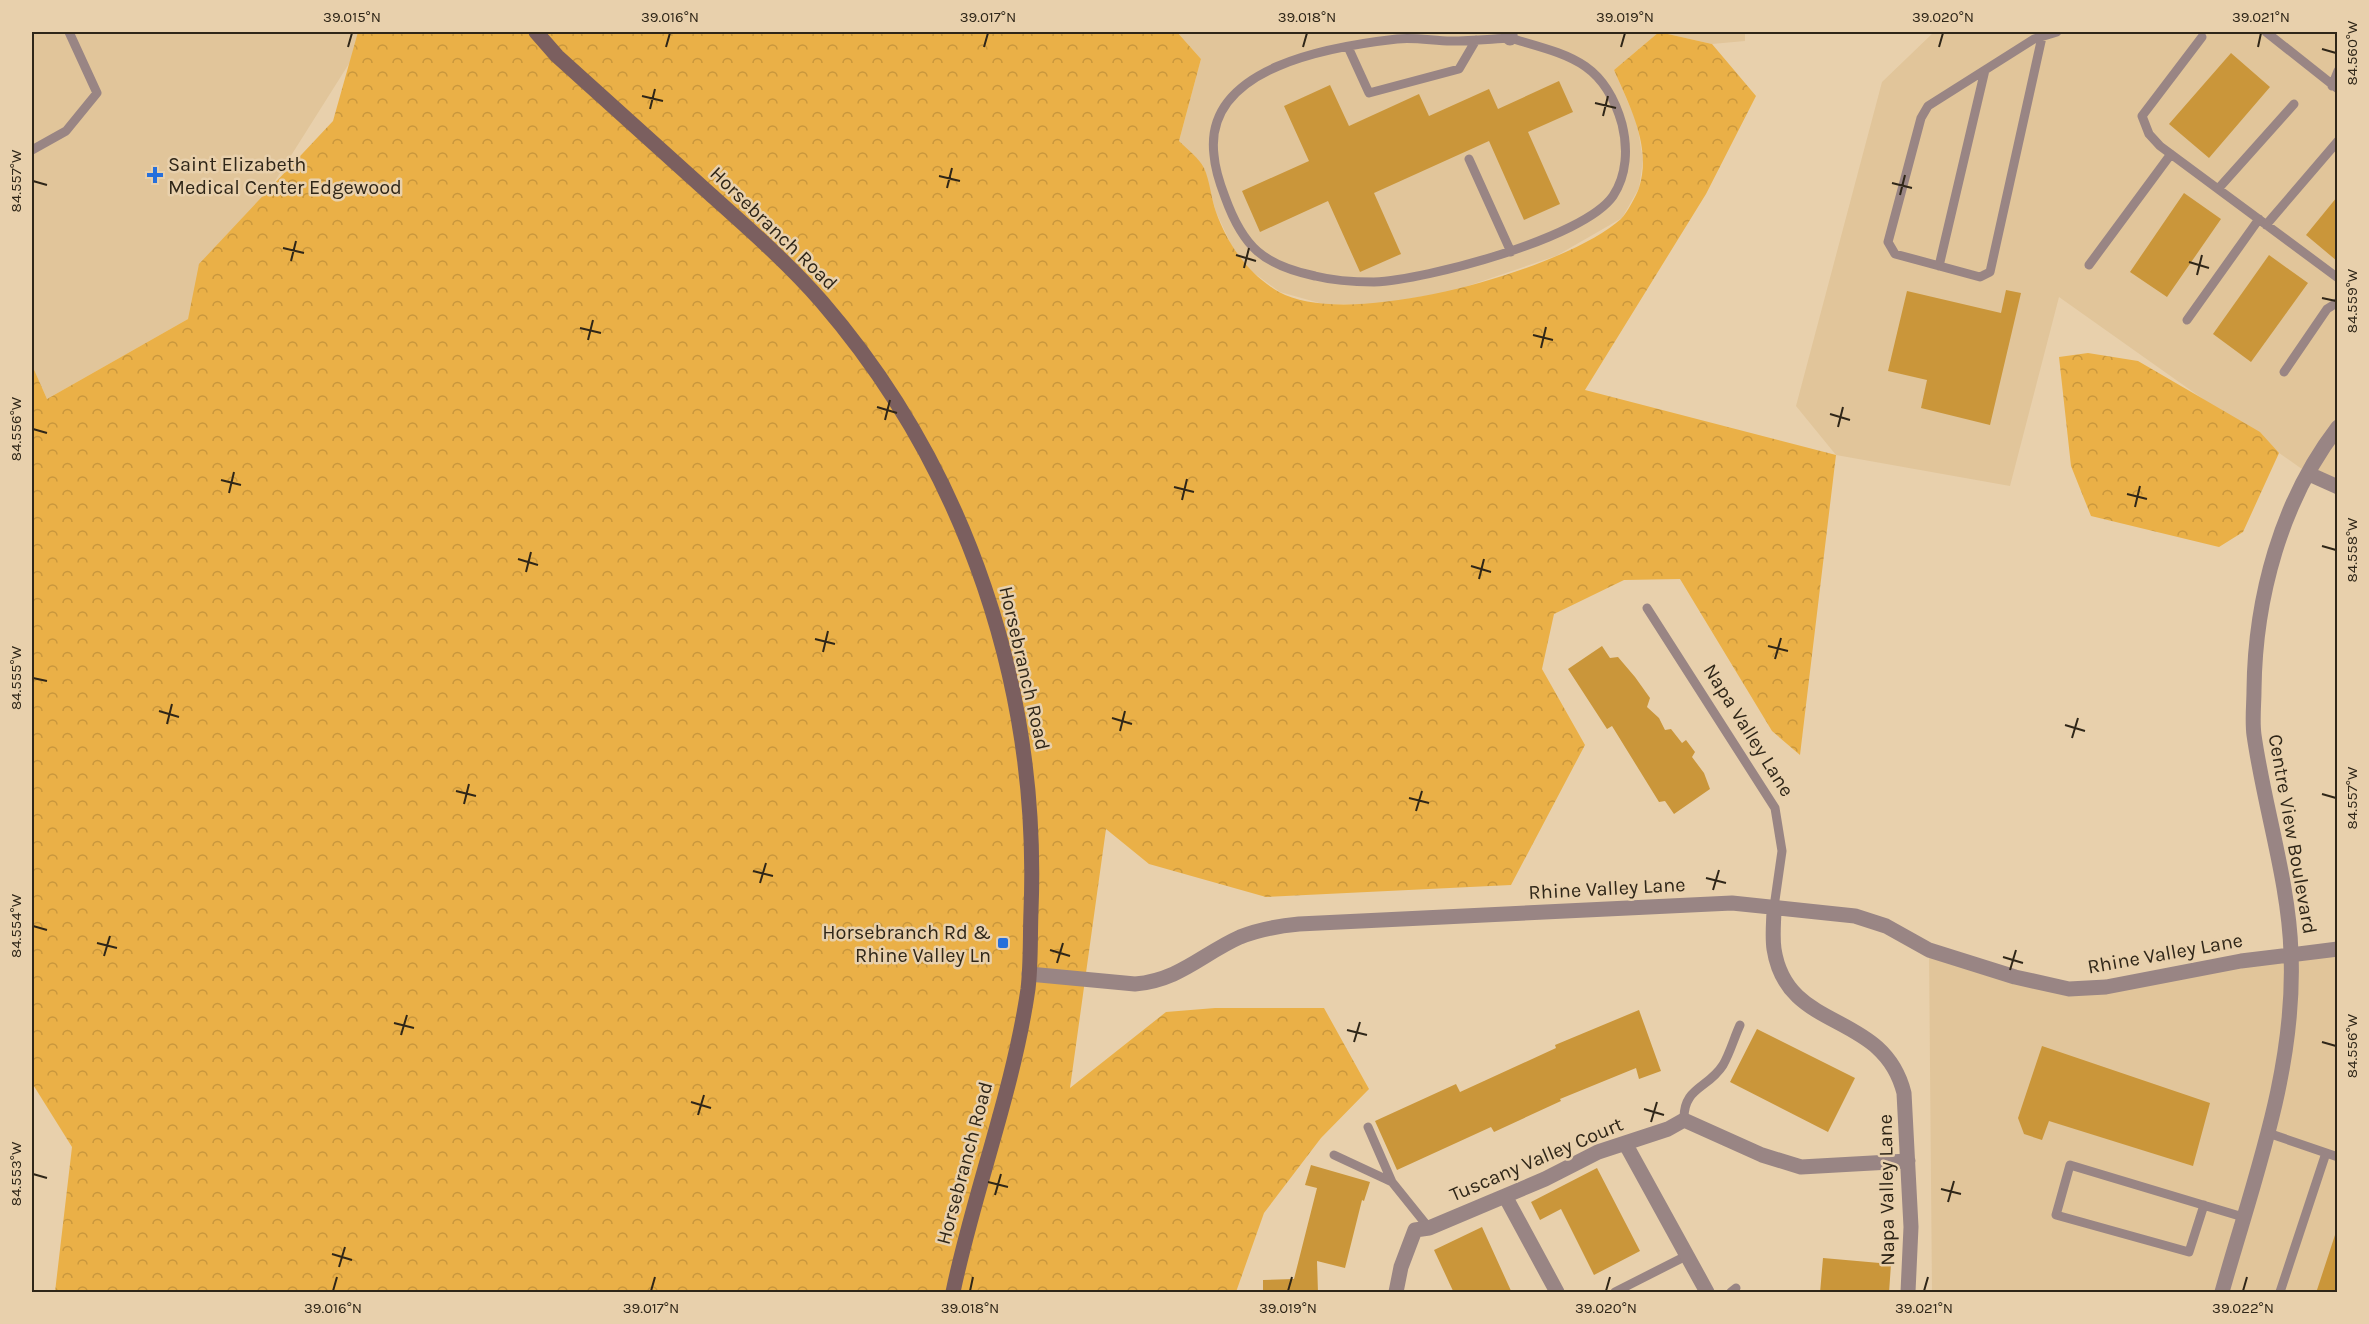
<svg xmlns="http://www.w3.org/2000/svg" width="2369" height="1324" font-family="Karla,sans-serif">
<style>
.built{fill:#e1c59a}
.forest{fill:url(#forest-crowns)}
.building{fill:#ca963a}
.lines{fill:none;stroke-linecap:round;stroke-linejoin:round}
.lane{stroke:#998584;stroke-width:9}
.street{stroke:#998584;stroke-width:15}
.secondary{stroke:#7b5f5f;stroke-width:15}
.ticks{fill:none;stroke:#2f2618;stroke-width:2}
.poi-dot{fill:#266fdb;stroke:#e8d0ac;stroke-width:2}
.labels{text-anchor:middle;stroke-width:5;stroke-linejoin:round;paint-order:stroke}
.poi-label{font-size:20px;fill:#2f2618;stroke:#e8d0ac;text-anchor:start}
.street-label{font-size:20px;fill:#2f2618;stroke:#e8d0ac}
.neatline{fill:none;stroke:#2f2618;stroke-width:2}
.ticks-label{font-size:15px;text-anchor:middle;fill:#2f2618}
</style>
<defs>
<pattern id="forest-crowns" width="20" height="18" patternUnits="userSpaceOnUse" patternTransform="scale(1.5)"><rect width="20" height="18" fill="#eab047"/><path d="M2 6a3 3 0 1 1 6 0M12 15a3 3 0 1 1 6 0" fill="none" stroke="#c9973d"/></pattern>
</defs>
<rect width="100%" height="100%" fill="#e8d0ac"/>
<path class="built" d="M32,32H369L188,319L47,399L32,365Z
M1177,32H1745V41L1712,44L1659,32L1614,70L1637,123L1643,160L1639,188L1622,218L1556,256L1453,291L1379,304H1323L1280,292L1251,271L1235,253L1216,212L1203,167L1179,141L1201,59Z
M1934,32H2337V487L2309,474L2059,297L2010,486L1836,455L1796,406L1882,82Z
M2337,949V1292H1932L1929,950L2069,989Z"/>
<path class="forest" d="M358,32H1177L1201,59L1179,141C1187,149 1199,158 1204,168C1210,181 1211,198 1216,212C1228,245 1248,274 1279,292C1349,331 1564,270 1621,219C1627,213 1636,196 1639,188C1652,147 1630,107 1614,70L1659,32L1712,44L1756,96L1706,194L1585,390L1836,455L1800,755L1772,731L1680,579L1624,580L1554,614L1542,669L1585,745L1511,885L1266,897L1149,864L1106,829L1070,1088L1166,1012L1215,1008H1324L1369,1089L1321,1138L1264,1213L1236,1292H55L72,1147L32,1083V365L47,399L188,319L199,264L333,121Z
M2088,353L2138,361L2260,432L2279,453L2243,532L2219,547L2091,516L2071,466L2059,357Z"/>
<path class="building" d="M2231,53L2270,87L2209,158L2169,124Z
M1559,81L1573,112L1528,132L1560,204L1524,220L1489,141L1374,193L1401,254L1360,272L1328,201L1260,232L1242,191L1309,161L1284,106L1330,85L1349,126L1419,94L1429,116L1489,89L1498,109Z
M2184,193L2221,219L2167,297L2130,272Z
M2337,197V261L2306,235Z
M2269,255L2308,283L2251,362L2213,334Z
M2006,290L2021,293L1990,425L1921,408L1927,380L1888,371L1907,291L2001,313Z
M1602,646L1610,658L1618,657L1635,677L1650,698L1647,707L1659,718L1665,730L1671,729L1682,743L1686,740L1695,752L1692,757L1704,773L1710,789L1674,814L1665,801L1659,802L1612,726L1607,729L1568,669Z
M1639,1010L1661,1071L1639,1079L1636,1068L1560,1099L1561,1101L1494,1132L1491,1127L1397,1170L1375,1121L1456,1084L1460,1092L1556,1048L1555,1045Z
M1757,1029L1855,1078L1828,1132L1730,1082Z
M2042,1046L2210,1103L2193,1166L2049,1121L2042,1140L2024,1134L2018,1118Z
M1311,1165L1370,1182L1364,1201L1362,1200L1345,1268L1317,1261L1318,1293H1263V1280L1294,1279L1317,1188L1305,1185Z
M1597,1168L1640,1251L1594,1275L1561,1209L1540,1220L1531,1202Z
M1482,1227L1512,1293H1454L1434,1250Z
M2335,1235H2337V1293H2316Z
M1823,1258L1891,1264L1889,1293H1820Z"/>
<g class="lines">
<path class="lane" d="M2266,32L2338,89
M2042,37L1990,272L1980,277L1895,254L1888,242L1921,118L1928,106L2034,39L2057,32
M2202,37L2142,116L2149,134L2160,146L2338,278
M1510,38C1567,55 1604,60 1622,124C1628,148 1627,175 1613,196C1584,238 1426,280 1374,282C1354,282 1335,281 1315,276C1263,265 1243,247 1225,197C1220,184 1215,169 1214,155C1203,66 1334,46 1397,39C1415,37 1434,41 1451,41C1471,41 1491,39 1510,38Z
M1348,47L1369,93L1459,69L1476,40
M2332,86L2338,71
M32,150L66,131L97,93L69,32
M1469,159L1511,252
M2218,189L2294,104
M2266,225L2338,141
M2089,265L2171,154
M1939,266L1985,70
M2187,320L2259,219
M2284,372L2327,309L2338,302
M1647,608L1775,808L1782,851L1774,907
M1684,1120C1683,1087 1708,1089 1723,1065C1730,1053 1734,1038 1740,1025
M1368,1127L1392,1182
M2268,1133L2338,1157
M1334,1155L1392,1182L1429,1228
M2204,1205L2189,1252L2056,1215L2070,1165L2243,1217
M1615,1292L1686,1256
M1731,1292L1736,1288
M2280,1292L2326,1153"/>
<path class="street" d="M1510,32V38
M2309,474L2338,487
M1774,907C1774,921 1772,935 1774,949C1787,1034 1883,1009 1904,1093L1911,1227L1908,1292
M1029,974L1135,984C1180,980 1202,954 1240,937C1260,929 1278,926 1299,924L1732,903L1855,916L1886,926L1929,950L2015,977L2069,989L2106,987L2241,961L2338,949
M1625,1143L1707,1292
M1505,1196L1557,1292
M1396,1292L1401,1267L1415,1230L1429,1228L1545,1179L1598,1152L1668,1129L1684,1120L1762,1155L1801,1167L1908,1161
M2222,1292C2253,1181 2296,1071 2291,953C2289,882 2264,806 2254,735C2252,720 2254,704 2254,690C2255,598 2281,501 2338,427"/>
<path class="secondary" d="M536,32L557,56C608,102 659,148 710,194C749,229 788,263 822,302C967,470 1040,690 1031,911C1030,937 1031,964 1028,989C1013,1092 974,1191 953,1292"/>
</g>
<path class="ticks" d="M348,47L352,33M666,47L670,33M984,47L988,33M1303,47L1307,33M1621,47L1625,33M1939,47L1943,33M2258,47L2261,33M2322,49L2336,53M642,96L663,101M1595,103L1616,108M650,109L655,89M1603,116L1608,96M939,176L960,181M33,181L47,185M1892,183L1912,188M947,188L952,168M1900,195L1905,175M283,248L304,253M1236,255L1256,261M291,261L296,241M2189,262L2209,268M1244,268L1249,248M2197,275L2202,255M2322,298L2336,301M580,328L601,333M1533,335L1553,340M588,340L593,320M1541,348L1546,327M877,407L897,413M1830,414L1850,420M885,420L890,400M1838,427L1843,407M33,429L47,433M221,480L241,485M1174,487L1194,492M229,493L234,472M2127,494L2147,499M1182,500L1187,479M2135,507L2140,486M2322,546L2336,550M518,559L538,565M1471,566L1491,572M526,572L531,552M1479,579L1484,559M815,639L835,644M1768,646L1788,651M823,652L828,631M1775,659L1781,638M33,678L47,681M159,711L179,717M1112,718L1132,724M167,724L172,704M2065,725L2085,731M1120,731L1125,711M2072,738L2078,718M456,791L476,796M2322,794L2336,798M1409,798L1429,803M464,804L469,784M1416,811L1422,791M753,871L773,876M1706,878L1726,883M760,883L766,863M1713,890L1719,870M33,926L47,930M97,943L117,948M1050,950L1070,956M104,956L110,936M2003,957L2023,963M1057,963L1063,943M2010,970L2016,950M394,1023L414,1028M1347,1030L1367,1035M401,1035L407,1015M1354,1042L1360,1022M2322,1042L2336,1046M691,1102L711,1108M1644,1109L1664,1115M698,1115L704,1095M1651,1122L1657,1102M33,1174L47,1178M988,1182L1008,1187M1941,1189L1961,1194M995,1195L1001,1174M1948,1202L1954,1181M332,1254L352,1260M339,1267L345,1247M333,1291L337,1277M651,1291L655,1277M970,1291L973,1277M1288,1291L1292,1277M1606,1291L1610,1277M1924,1291L1928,1277M2243,1291L2247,1277"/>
<g class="poi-dot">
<path d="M152 166h6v6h6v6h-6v6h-6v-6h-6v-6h6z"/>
<rect x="997" y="937" width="12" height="12" rx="3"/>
</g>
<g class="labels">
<g class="poi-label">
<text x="168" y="171">Saint Elizabeth<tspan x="168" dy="23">Medical Center Edgewood</tspan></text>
<text x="991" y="939" text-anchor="end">Horsebranch Rd &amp;<tspan x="991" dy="23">Rhine Valley Ln</tspan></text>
</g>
<g class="street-label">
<text transform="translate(774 228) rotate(44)" y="7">Horsebranch Road</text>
<text transform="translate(1025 668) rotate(77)" y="7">Horsebranch Road</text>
<text transform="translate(1749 730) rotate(58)" y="7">Napa Valley Lane</text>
<text transform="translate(2293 834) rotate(80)" y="7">Centre View Boulevard</text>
<text transform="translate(1607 888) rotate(-3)" y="7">Rhine Valley Lane</text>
<text transform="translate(2165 953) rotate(-10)" y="7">Rhine Valley Lane</text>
<text transform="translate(1536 1159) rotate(-23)" y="7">Tuscany Valley Court</text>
<text transform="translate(964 1163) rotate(-75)" y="7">Horsebranch Road</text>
<text transform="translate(1886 1190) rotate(-91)" y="7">Napa Valley Lane</text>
</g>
</g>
<rect width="2369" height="1324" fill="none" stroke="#e8d0ac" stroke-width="66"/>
<rect x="33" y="33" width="2303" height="1258" class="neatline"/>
<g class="ticks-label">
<text x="352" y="22">39.015°N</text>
<text x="670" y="22">39.016°N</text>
<text x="988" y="22">39.017°N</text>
<text x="1307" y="22">39.018°N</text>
<text x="1625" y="22">39.019°N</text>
<text x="1943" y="22">39.020°N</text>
<text x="2261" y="22">39.021°N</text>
<text transform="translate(2352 53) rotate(-90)" y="5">84.560°W</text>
<text transform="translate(16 181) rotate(-90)" y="5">84.557°W</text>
<text transform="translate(2352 301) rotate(-90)" y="5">84.559°W</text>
<text transform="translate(16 429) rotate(-90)" y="5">84.556°W</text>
<text transform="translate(2352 550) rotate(-90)" y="5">84.558°W</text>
<text transform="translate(16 678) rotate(-90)" y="5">84.555°W</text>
<text transform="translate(2352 798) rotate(-90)" y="5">84.557°W</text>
<text transform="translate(16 926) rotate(-90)" y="5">84.554°W</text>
<text transform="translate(2352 1046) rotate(-90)" y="5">84.556°W</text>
<text transform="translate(16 1174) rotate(-90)" y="5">84.553°W</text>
<text x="333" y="1313">39.016°N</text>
<text x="651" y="1313">39.017°N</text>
<text x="970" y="1313">39.018°N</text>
<text x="1288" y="1313">39.019°N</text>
<text x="1606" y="1313">39.020°N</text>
<text x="1924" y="1313">39.021°N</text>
<text x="2243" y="1313">39.022°N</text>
</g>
</svg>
